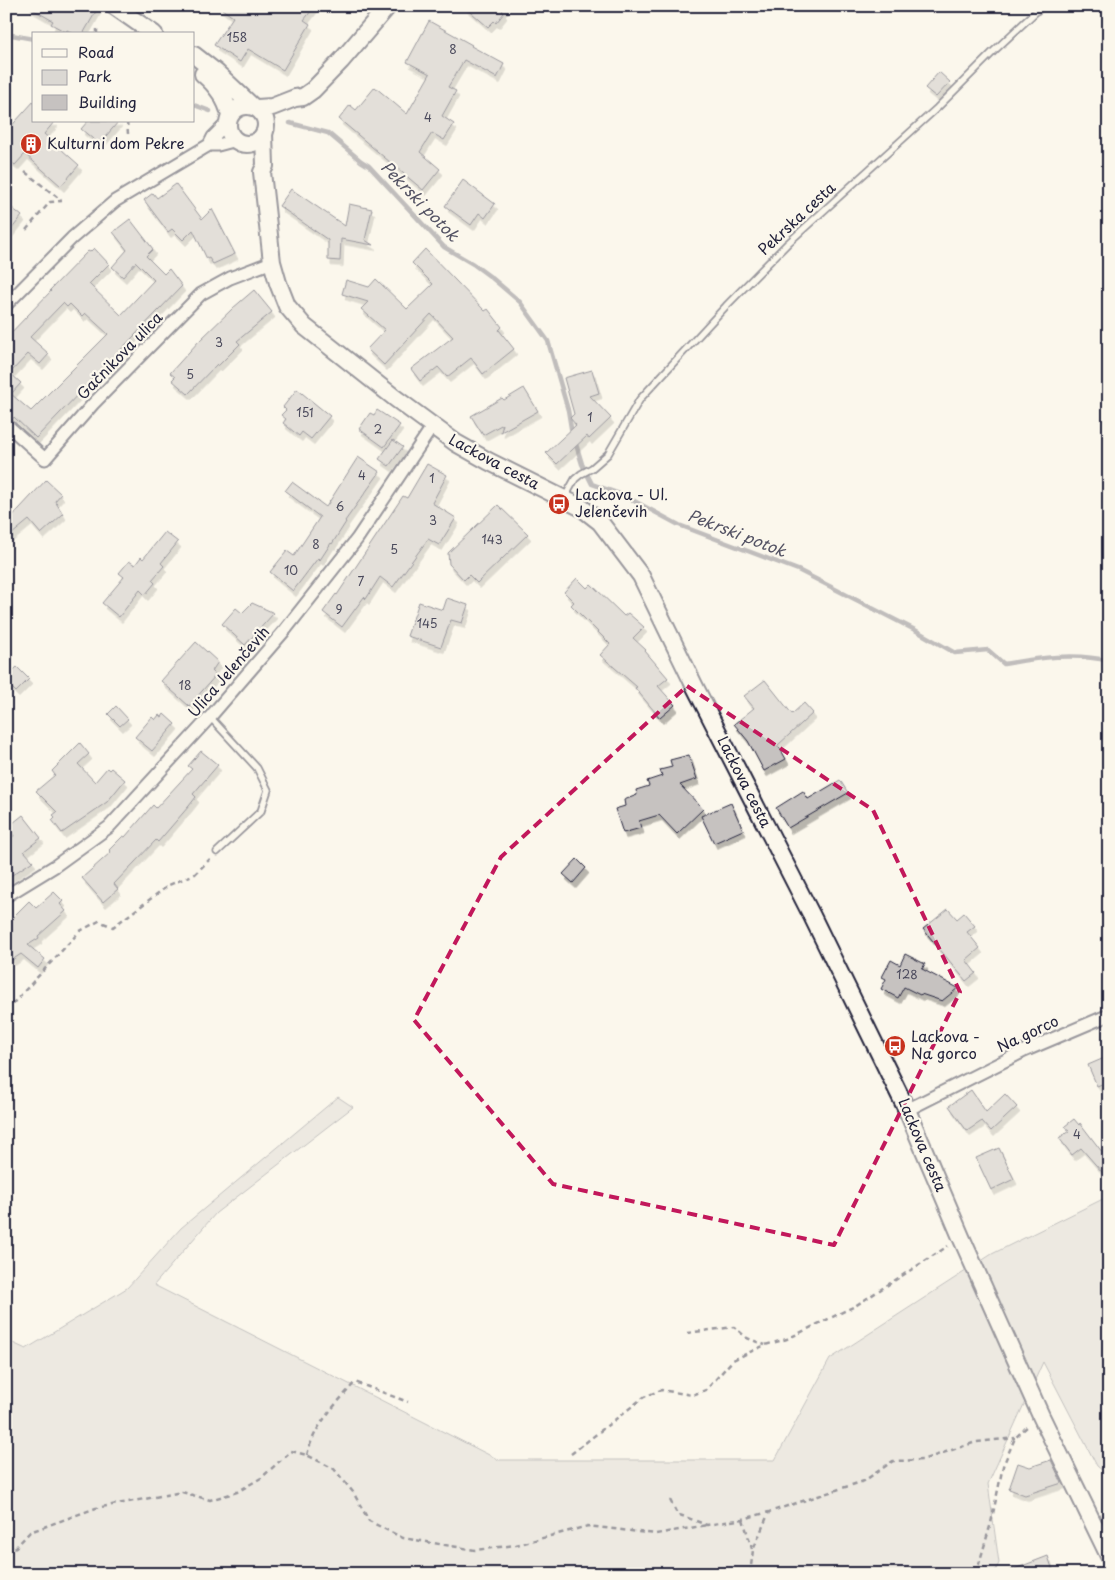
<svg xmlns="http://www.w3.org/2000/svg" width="1115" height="1580" font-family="'Playpen Sans',sans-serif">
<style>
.green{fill:#dbd8d3;stroke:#7e7d87}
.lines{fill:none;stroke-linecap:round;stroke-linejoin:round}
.stream{stroke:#787681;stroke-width:4.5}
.building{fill:#c6c2c0;stroke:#22223b;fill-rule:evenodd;filter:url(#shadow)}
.lane-casing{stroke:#22223b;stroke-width:9}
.street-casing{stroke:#22223b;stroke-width:15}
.secondary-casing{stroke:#22223b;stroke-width:20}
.path{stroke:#22223b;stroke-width:2.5;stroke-dasharray:5 4;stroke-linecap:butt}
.lane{stroke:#fbf7ec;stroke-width:5.5}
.street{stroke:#fbf7ec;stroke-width:11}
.secondary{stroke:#fbf7ec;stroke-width:16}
.marked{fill:none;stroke:#c2185b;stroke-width:4;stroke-dasharray:10 6;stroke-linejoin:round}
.labels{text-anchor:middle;stroke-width:4.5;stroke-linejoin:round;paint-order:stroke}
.number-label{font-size:12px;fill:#4b4a5c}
.poi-label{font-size:15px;fill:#22223b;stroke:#fbf7ec;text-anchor:start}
.street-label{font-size:15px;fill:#22223b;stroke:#fbf7ec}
.water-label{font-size:16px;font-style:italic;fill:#545364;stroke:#fbf7ec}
</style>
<defs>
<filter id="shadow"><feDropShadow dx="3" dy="5.5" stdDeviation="0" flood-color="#0004"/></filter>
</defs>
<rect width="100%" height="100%" fill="#fbf7ec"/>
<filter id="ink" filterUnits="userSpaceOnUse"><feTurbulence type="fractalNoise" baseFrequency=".02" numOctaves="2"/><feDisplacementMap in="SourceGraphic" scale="10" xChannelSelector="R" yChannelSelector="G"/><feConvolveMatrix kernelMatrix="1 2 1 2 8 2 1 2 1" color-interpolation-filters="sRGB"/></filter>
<g filter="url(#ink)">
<path class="green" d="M338,1097L353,1107L216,1213L154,1285L499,1460H775L830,1359L992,1254L1109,1196V1476L1097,1466L1043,1362L988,1484L999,1563L994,1574H6V1340L26,1349L127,1288L181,1228Z"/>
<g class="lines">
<path class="stream" d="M6,34L34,39
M194,105L210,111
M290,123L328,133L361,161L369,166L444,247L473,264L492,278L520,302L548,341L568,410L572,434
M575,441L582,464L592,484L623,495L679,525L798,570L915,630L955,653L988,650L1004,664C1038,658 1075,652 1109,661"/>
</g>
<path class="building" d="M27,6H99L83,34H74L67,30L66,32L51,24L53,21Z
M218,6H315L304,20L310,24L283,70L248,49L240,62L214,45L233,17Z
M464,6H507L502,11L504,13L496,23L494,21L488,27Z
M429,21L472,45L471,46L504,64L497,78L464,60L448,87L456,91L442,116L454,124L444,140L432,133L420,152L440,169L423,190L339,119L350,105L356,110L375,87L407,114L430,74L407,62Z
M939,72L950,82L936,97L925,88Z
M34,101V121H55L44,134L79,165L61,186L25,154L15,165L6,158V132Z
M88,121H119L99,144L81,129Z
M463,180L495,204L485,218L479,213L471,225L445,206Z
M176,184L202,219L212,209L235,254L213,264L209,258L207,259L193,230L183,240L172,229L168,232L144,200L153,193L157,198Z
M291,189L345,226L349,204L372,209L365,240L373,245L341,239L340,261L328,260V240L279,206Z
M6,203L22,216L6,236Z
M130,219L153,249L146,256L164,274L169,269L182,286L36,438L14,417L12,420L6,417V338L51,291L50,290L88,251L90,252L94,248L109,264L89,284L121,315L154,280L136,262L123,277L112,267L127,250L113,232ZM63,303L67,307L70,304L82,316L85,313L108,334L31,411L11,394L21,383L10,373L28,354L40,364L49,354L30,337Z
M425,249L485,311L488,309L502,327L499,330L514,349L483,374L471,358L447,377L438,367L420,381L411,369L453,337L431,314L384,365L367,349L385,330L361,309L368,302L342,294L346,280L369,287L376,279L407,309L433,284L412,263Z
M254,290L272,312L237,341L240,344L218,366L217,364L188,394L172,380L175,377L170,373L199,341L233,308Z
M592,370L599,393L590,396L611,418L589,439L587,436L557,464L546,453L576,425L570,418L574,414L564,378Z
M524,388L538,411L501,432L503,424L483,435L471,416L502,398L504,400Z
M297,389L330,416L311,439L302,432L299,436L283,423L286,419L281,415L286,410L283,407Z
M377,410L400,425L384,447L359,429L370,413L374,415Z
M393,440L403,447L389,466L379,459Z
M358,457L380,472L345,521L346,522L332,544L331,543L320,560L318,558L293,591L270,572L287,551L294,556L320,517L285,491L292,482L326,507Z
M427,464L447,475L432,503L456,518L439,545L428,539L393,587L380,577L366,599L364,597L342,627L323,612L336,594L337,595L403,496L407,498Z
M46,480L61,494L55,501L63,514L41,534L29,520L6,539V523Z
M498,505L528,534L477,583L469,575L464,580L449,564L448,553Z
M165,532L178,542L161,563L164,566L152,580L155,583L145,595L140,590L119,617L102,603L124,577L119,573L129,561L135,565L141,557L143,559Z
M577,578L587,588L591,584L624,616L628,613L644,627L633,638L646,650L645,651L668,678L658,686L675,705L660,718L635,688L637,687L600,655L610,644L571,605L574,602L564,592Z
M447,598L468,605L462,623L451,620L441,647L407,636L419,602L443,610Z
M252,603L274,613L245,645L222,624L236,608L242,613Z
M196,642L218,662L212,671L216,675L189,706L161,681Z
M17,667L29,679L16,692L6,682V677Z
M765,680L792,714L804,703L813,713L778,745L786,759L764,771L748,741L734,724L754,708L744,696Z
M116,706L128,719L120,726L108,714Z
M164,714L175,724L152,751L135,737L152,717L155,720L159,715L162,717Z
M80,743L89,754L78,764L95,782L107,768L109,770L111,768L125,780L107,802L62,833L52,820L55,817L53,815L57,812L36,791L55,775L52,771Z
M201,751L218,765L193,794L196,797L189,806L158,842L156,840L114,884L118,889L103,902L82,878L111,852L109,850L123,836L125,837L153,805L156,808L192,769L188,766Z
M689,755L697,779L680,785L703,809L677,834L659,815L639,821L641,828L623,833L615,809L625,806L624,800L637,795L636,790L649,786L647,781L662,776L660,770L672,767L670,760Z
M840,780L848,793L788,828L776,808L803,791L808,799Z
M731,803L743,830L714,843L701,816Z
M23,815L41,838L24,851L33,861L6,879V842L14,836L8,827Z
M577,859L586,868L573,883L563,874Z
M54,892L63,901L60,904L66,911L38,936L39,938L28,945L45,959L38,968L21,954L12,960L6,950V924L29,901L36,908Z
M948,909L957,919L964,913L975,926L967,932L980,948L966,960L976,973L966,981L923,929Z
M905,954L925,964L922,969L958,988L942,1001L921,994L920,995L904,987L898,998L881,989L886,979L882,977L891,960L900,965Z
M1109,1056V1081L1097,1086L1088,1065Z
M971,1090L986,1112L1005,1094L1017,1107L991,1131L982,1121L967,1131L949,1106Z
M1074,1119L1079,1125L1080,1123L1109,1161V1180L1081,1148L1072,1155L1059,1138L1069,1131L1065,1126Z
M999,1148L1014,1179L991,1190L976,1158Z
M1051,1460L1062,1483L1025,1495L1009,1489L1018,1463L1030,1467Z
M1048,1556L1054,1574H1005L1004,1573Z"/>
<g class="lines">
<g class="lane-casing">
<path id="lane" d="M565,497L575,479L581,474L592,468L608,454L640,399L726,306L788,243L937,108L995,50L1042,6
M210,717L257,768L268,790L261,811L217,852"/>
</g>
<g class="street-casing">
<path id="street" d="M209,145H218L237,140
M6,305L72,238L115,201L209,145L213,137L228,122
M6,424L45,459L93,404L201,294L230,278L272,262
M6,896L55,866L109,827L210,717L285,630L357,539L432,427
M907,1110L1024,1051L1109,1015"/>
</g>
<g class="secondary-casing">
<path id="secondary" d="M114,6L154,34
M194,55L217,73L252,106
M203,74C217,86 226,98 230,115
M228 125a19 19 0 1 1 38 0a19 19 0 1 1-38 0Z
M257,108L272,107L295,98L303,97L313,90L341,61L388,6
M264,133L265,166L262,172L272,262L278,283L287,306L304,326L395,398L456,443L488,461L582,508L600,522L641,576L694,685L812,916L907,1110L961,1237L1041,1416L1109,1556"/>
</g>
<path class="path" d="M97,29V34
M127,121L128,134
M25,172L61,200
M26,230L50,202L62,201
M6,1011L80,931L99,921L113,927L169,885L195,874L210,859
M687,1333L734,1327L747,1338L765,1345
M571,1454L644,1397L661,1390L692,1395L706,1390L733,1360L765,1345L787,1339L855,1306L948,1246
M307,1455C315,1423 335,1406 355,1382L408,1402
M670,1500L677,1514L707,1525L743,1519L769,1512L864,1481L893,1461L922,1460L976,1442L1015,1438
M743,1519L752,1549
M6,1552L16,1547L30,1532L96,1508L182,1492L210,1500L237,1492L261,1478L291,1451L307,1455L334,1469L353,1492L369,1521L403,1538L475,1550L516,1545L588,1526L656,1534L707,1525
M750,1574L753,1550L769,1512
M976,1574L991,1523L1003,1466L1015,1438L1029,1425"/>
<use href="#lane" class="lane"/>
<use href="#street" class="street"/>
<use href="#secondary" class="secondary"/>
</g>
</g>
<path d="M0 0H1115V1580H0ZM687,686L873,810L960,992L834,1245L553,1184L414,1020L501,857Z" fill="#fbf7ec" fill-opacity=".55" fill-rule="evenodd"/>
<path class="marked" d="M687,686L873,810L960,992L834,1245L553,1184L414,1020L501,857Z"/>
<defs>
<g id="building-disc" transform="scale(1.125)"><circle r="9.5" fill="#c8321e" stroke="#fbf7ec"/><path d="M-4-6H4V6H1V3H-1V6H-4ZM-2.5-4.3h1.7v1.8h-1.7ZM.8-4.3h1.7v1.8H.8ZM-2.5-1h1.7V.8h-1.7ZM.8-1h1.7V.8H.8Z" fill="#fff"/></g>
<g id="bus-disc" transform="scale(1.125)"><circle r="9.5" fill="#c8321e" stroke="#fbf7ec"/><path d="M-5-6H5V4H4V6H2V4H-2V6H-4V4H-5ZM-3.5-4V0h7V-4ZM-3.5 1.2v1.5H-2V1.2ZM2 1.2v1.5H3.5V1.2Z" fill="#fff"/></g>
</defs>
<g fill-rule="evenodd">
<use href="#building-disc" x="31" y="144"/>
<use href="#bus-disc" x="559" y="504"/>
<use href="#bus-disc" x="895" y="1046"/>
</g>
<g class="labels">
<g class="number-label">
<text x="237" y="42">158</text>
<text x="453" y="54">8</text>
<text x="428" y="122">4</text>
<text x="219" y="347">3</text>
<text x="190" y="379">5</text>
<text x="305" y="417">151</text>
<text x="590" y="422">1</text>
<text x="378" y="434">2</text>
<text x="362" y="480">4</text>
<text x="432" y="483">1</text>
<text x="340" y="511">6</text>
<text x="433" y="525">3</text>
<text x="492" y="544">143</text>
<text x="316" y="549">8</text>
<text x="394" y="554">5</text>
<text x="291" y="575">10</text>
<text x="361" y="586">7</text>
<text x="339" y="614">9</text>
<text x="427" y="628">145</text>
<text x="185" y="690">18</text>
<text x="907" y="979">128</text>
<text x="1077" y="1139">4</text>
</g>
<g class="poi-label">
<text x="47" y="149">Kulturni dom Pekre</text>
<text x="575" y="500">Lackova - Ul.<tspan x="575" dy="17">Jelenčevih</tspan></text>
<text x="911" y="1042">Lackova -<tspan x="911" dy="17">Na gorco</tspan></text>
</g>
<g class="street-label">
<text transform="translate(797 219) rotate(-43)" y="5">Pekrska cesta</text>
<text transform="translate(120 356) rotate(-46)" y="5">Gačnikova ulica</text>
<text transform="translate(494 462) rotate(28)" y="5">Lackova cesta</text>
<text transform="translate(229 672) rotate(-49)" y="5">Ulica Jelenčevih</text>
<text transform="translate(744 782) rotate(63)" y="5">Lackova cesta</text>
<text transform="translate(1028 1034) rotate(-25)" y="5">Na gorco</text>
<text transform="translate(922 1145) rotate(67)" y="5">Lackova cesta</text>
</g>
<g class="water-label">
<text transform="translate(420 201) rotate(46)" y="6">Pekrski potok</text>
<text transform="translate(737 533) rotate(21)" y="6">Pekrski potok</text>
</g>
</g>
<rect width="1115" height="1580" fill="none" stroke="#fbf7ec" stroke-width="25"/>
<rect x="12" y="12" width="1090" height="1555" fill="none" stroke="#22223b" stroke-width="2" filter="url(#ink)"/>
<rect x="32" y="32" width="162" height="90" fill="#fbf7ec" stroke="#a4a2a5"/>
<rect x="42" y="49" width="25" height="8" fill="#fbf7ec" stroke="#a4a2a5"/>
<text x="78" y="58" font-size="15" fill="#22223b">Road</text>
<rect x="42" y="70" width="25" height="15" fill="#dbd8d3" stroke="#a4a2a5"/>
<text x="78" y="82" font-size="15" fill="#22223b">Park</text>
<rect x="42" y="95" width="25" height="15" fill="#c6c2c0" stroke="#a4a2a5"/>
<text x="78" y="108" font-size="15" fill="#22223b">Building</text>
</svg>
